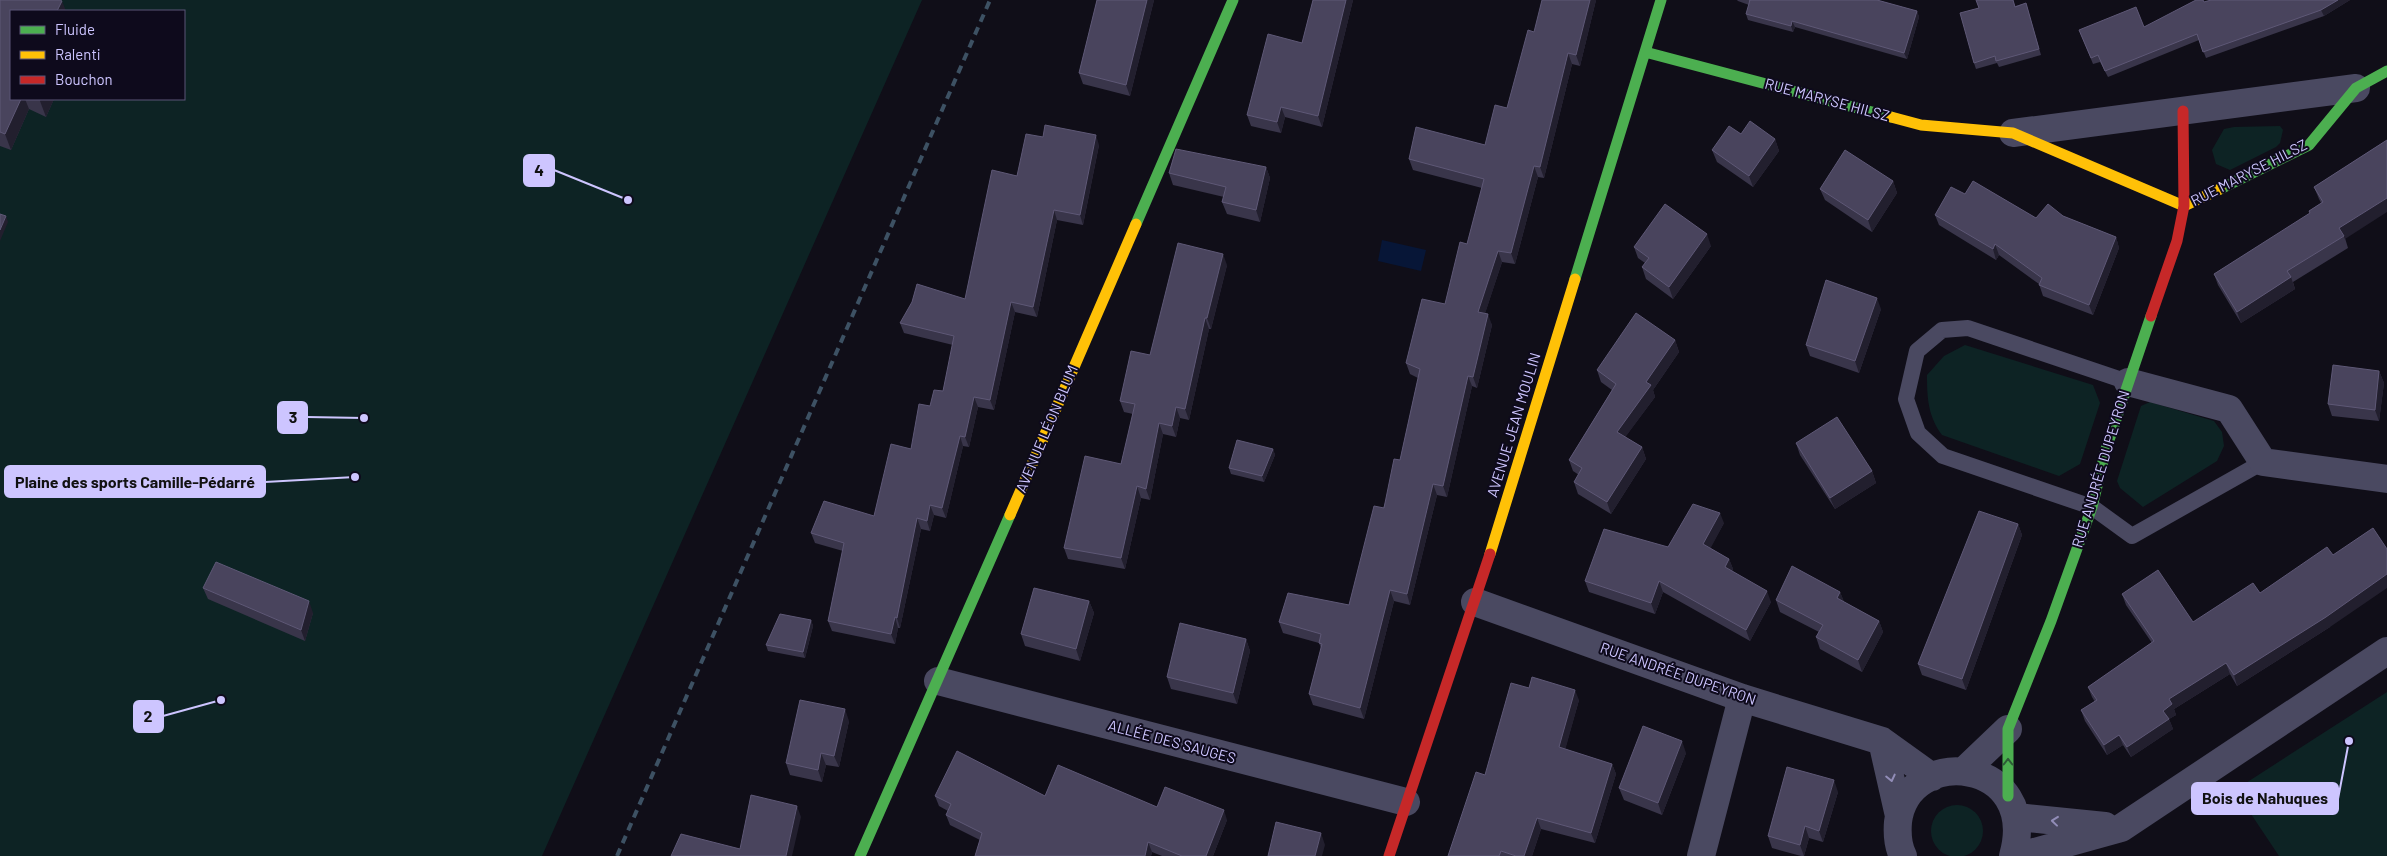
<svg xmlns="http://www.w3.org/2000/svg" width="2387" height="856" font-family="Barlow,sans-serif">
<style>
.green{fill:#0d2324;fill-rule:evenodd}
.water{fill:#071637}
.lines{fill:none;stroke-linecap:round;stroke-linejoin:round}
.lane{stroke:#4a4961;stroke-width:16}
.street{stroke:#4a4961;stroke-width:28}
.fast{stroke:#4caf50;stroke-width:11}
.slow{stroke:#ffc107;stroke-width:11}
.jam{stroke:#c62828;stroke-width:11}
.rail{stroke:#3d5163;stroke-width:4;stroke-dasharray:8 6;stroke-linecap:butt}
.wall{fill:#39354a}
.shaded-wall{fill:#221f2e}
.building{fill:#49445d;stroke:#5e5876}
.oneway{stroke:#2d5c36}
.oneway2{stroke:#928db8}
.labels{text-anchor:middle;stroke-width:4;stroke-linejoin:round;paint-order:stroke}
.street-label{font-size:15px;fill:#cdc5ff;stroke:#0e0a1c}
.leader{fill:none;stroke:#cdc5ff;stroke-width:2}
.callout-dot{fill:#cdc5ff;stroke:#0e0a1c;stroke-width:2}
.callout{fill:#cdc5ff;stroke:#cdc5ff;stroke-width:2}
.callout-label{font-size:16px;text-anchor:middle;font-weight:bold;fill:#111}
</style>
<rect width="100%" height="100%" fill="#100e18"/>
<path class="green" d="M0,0H922L542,856H0ZM11,11H184V99H11Z
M2280,126L2283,130L2280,143L2276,147L2230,170L2216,164L2212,150L2224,129L2234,127Z
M1965,345L2093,385L2100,403L2080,464L2059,476L1942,435C1928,416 1927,398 1927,375L1944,356Z
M2150,402L2214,421L2222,432L2224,446L2217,461L2143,507L2120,488L2117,481L2141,406Z
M2387,692V856H2279L2235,790Z
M1931 831a26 26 0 1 1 52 0a26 26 0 1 1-52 0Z"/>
<path class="water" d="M1382,240L1426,250L1421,271L1378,261Z"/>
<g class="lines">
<path class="lane" d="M2128,382L1968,328L1942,330L1917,351L1906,399L1918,433L1943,456L2092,507L2132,536L2263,462"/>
<path class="street" d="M2013,133L2356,88
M2128,382L2229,409L2263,462L2387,479
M1475,602L1742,698L1882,741L1932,777
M938,681L1406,802
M1882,741L1899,816
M1964,771L2008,729
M2017,817L2105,826
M1701,856L1742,698
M1903,856C1898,846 1897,834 1898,822C1907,744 2041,757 2013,856
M2020,856L2121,828L2387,651"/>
<path class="fast" d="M1645,52L1891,117
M2220,189L2309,145L2356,88L2387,71
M1136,224L1233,0
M1575,279L1661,0
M2008,796V729L2051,621L2092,507L2106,449L2151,316
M860,856L1010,515"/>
<path class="slow" d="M1891,117L1921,125L2013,133L2184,206L2220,189
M1010,515L1136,224
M1490,554L1575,279"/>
<path class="jam" d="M2151,316L2177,241L2184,206L2183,111
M1389,856L1490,554"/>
<path class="rail" d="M617,856L990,0"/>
</g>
<path class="wall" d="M0,0L11,99H54L46,117L29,109L11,150L0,146Z
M1097,0H1154L1130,96L1083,84L1079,73Z
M1313,0H1353L1322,127L1285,117L1281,133L1251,126L1247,115L1302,43Z
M1596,0L1580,66L1572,64L1544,178L1538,177L1515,264L1502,262L1485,313L1492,325L1477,388L1472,386L1447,497L1437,495L1410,605L1394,601L1364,719L1313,705L1309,694L1321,648L1319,643L1283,633L1279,622L1349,605L1400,460L1418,378L1410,374L1406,363L1445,304L1467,244L1482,188L1413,170L1409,159L1485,145L1507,108L1534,32Z
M1737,0H1877L1917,11L1919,17L1907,59L1795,27L1793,32L1748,20L1746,14L1749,5L1738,1Z
M1976,0H2013L2015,6L2026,3L2041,55L1999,67L1997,63L1976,69L1974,63L1979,8Z
M2211,0H2350L2324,16L2206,58L2199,40L2108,77L2100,62L2093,64L2079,30L2144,27Z
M1043,137L1099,145L1083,225L1057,220L1037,317L1015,312L994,410L978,407L969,447L963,446L946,518L934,515L930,531L921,529L900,628H898L895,644L832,631L828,621L843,551L815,543L811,533L874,516L911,449L930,406L943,391L953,345L904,333L900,323L965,299L1017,176Z
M1775,139L1779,151L1753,187L1717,162L1712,150Z
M2387,140L2345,238L2348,248L2293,282L2295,289L2241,323L2218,285L2214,274L2310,214L2309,211L2321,203L2319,199L2314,187Z
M1266,167L1270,178L1260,222L1227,214L1222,202L1224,197L1173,185L1169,173Z
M1893,181L1897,193L1872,232L1825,200L1820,189Z
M1965,194L2036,218L2063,216L2116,237L2119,248L2093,315L2043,296L2039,284L1999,255L1996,260L1939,225L1935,215Z
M1711,246L1673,299L1646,279L1642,267L1645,263L1638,258L1634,247Z
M1227,265L1211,329H1209L1189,420L1180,418L1176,437L1163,434L1150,500L1141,498L1125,569L1068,559L1064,548L1121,464L1133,414L1124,412L1120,401Z
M1881,309L1859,373L1810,356L1806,345Z
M1675,340L1679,352L1653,390L1655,397L1625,437L1642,447L1646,459L1611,514L1578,494L1574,482L1579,475L1573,471L1569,460L1612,390L1601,382L1597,370Z
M2379,371L2384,383L2379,421L2332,416L2328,404Z
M1796,443L1872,471L1876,483L1835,509L1800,455Z
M1273,449L1275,455L1264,482L1231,474L1229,468Z
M1724,523L1710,548L1729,559L1733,569L1732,571L1771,602L1750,641L1663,592L1655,614L1589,592L1585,581Z
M2018,524L2022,535L1966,690L1922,675L1918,664Z
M203,588L313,613L305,641L208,599Z
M1840,592L1844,602L1879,621L1883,632L1862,672L1820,649L1816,637L1819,632L1780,612L1776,600Z
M2260,593L2330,627L2237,686L2230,674L2174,709L2176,715L2169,719L2173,729L2131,757L2123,745L2107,755L2085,721L2081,710L2095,702L2092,697L2088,687L2152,643L2126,605L2122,594L2193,622Z
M1089,601L1094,613L1080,661L1025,646L1021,634Z
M811,620L813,626L805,658L768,651L766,645Z
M1246,639L1250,651L1237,704L1171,689L1167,677Z
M1529,688L1579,700L1565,749L1612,764L1616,774L1595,843L1541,829L1532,856H1448L1485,775Z
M849,721L839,767L826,765L822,782L790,775L786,763Z
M1686,753L1662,815L1624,800L1619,788Z
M1838,792L1823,842L1809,838L1804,856H1801L1772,848L1768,836Z
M935,796H1045L1157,807L1227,820L1213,856H1162L1152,852L1151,856H975L980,840L950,825L946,815L948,811L939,806Z"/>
<path class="shaded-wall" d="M1147,0H1154L1130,96L1126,85Z
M1346,0H1353L1322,127L1318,116Z
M1590,0H1596L1580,66L1576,55Z
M2338,0H2350L2324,16L2321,10Z
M62,1L66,11H57Z
M1917,11L1919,17L1907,59L1904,53Z
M1792,21L1795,27L1793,32L1791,26Z
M1568,53L1572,64L1544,178L1540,167Z
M21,99H25L29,109L11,150L5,134Z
M41,99H54L46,117L40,101Z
M1281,107L1285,117L1281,133L1277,122Z
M1096,135L1099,145L1083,225L1080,215Z
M1775,139L1779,151L1753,187L1749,176Z
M1534,166L1538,177L1515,264L1511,253Z
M1266,167L1270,178L1260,222L1256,210Z
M1893,181L1897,193L1872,232L1868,220Z
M2387,198V212L2345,239L2339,228Z
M1054,210L1057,220L1037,317L1033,307Z
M6,216L8,222L0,241V230Z
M1707,234L1711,246L1673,299L1669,287Z
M2116,237L2119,248L2093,315L2089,305Z
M1995,244L1999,255L1996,260L1993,249Z
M1498,251L1502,262L1482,323L1478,312Z
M1223,254L1227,265L1211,329L1207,318Z
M2291,277L2295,289L2241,323L2237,312Z
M1877,298L1881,309L1859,373L1855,361Z
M1011,302L1015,312L994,410L990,400Z
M1488,314L1492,325L1477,388L1473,377Z
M1205,318L1209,329L1189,420L1185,409Z
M1675,340L1679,352L1653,390L1655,397L1621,443L1617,432L1646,382Z
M2379,371L2384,383L2379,421L2375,410Z
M1468,376L1472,386L1447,497L1443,486Z
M974,397L978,407L969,447L965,437Z
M1176,407L1180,418L1176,437L1172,426Z
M1159,423L1163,434L1150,500L1146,489Z
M960,436L963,446L946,518L942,508Z
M1642,447L1646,459L1611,514L1607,502Z
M1273,449L1275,455L1264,482L1262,476Z
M1872,471L1876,483L1835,509L1830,498Z
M1433,484L1437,495L1410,605L1407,594Z
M1137,486L1141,498L1125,569L1121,558Z
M930,505L934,515L930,531L927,521Z
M1720,513L1724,523L1707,555L1703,544Z
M917,518L921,529L900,628L897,618Z
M2018,524L2022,535L1966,690L1962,679Z
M1729,559L1733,569L1729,577L1725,567Z
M2387,574V588L2330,627L2237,686L2234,675Z
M1659,581L1663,592L1655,614L1651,603Z
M1390,590L1394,601L1364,719L1360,708Z
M1767,591L1771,602L1750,641L1746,630Z
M1840,592L1845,604L1837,598Z
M309,601L313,613L305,641L301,630Z
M1089,601L1094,613L1080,661L1076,649Z
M895,617L898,628L895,644L891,634Z
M811,620L813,626L805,658L803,652Z
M1879,621L1883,632L1862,672L1858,660Z
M1246,639L1250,651L1237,704L1233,693Z
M2226,663L2230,674L2174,709L2176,715L2169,719L2173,729L2131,757L2127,747L2163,711L2169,699Z
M1575,690L1579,700L1563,758L1559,747Z
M845,709L849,721L839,767L834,756Z
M2119,735L2123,745L2107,755L2104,745Z
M1682,741L1686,753L1662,815L1658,803Z
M821,753L826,765L822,782L818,770Z
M1612,764L1616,774L1595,843L1591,833Z
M1834,780L1838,792L1823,842L1819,831Z
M797,806L801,817L792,856H786Z
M1224,810L1227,820L1213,856H1206Z
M1537,818L1541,829L1532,856H1524Z
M1805,826L1809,838L1804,856L1800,845Z
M1321,833L1325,845L1322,856H1315Z
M1148,842L1152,852L1151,856H1145Z"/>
<path class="building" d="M0,0H60L62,1L57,11H11V99H21L5,134L0,132Z
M1097,0H1147L1126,85L1079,73Z
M1313,0H1346L1318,116L1281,107L1277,122L1247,115L1268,34L1302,43Z
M1542,0H1590L1576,55L1568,53L1540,167L1534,166L1511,253L1498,251L1478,312L1488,314L1473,377L1468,376L1443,486L1433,484L1407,594L1390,590L1360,708L1309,694L1322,644L1319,643L1321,634L1279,622L1288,593L1349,605L1374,506L1384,508L1394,459L1400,460L1420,369L1406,363L1422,299L1445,304L1460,242L1467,244L1484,179L1409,159L1416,127L1485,145L1495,105L1507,108L1528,30L1534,32Z
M1749,0H1877L1917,11L1904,53L1792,21L1791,26L1746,14L1750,0Z
M1976,0H2013L2015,7L2026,3L2039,49L1996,61L1995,56L1974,63L1960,13L1979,8Z
M2196,0H2203L2204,2L2211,0H2338L2321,10L2203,52L2197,34L2105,71L2098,55L2091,58L2079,30L2136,7L2144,27Z
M1750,121L1775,139L1749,176L1712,150L1729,126L1741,134Z
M1045,125L1096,135L1080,215L1054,210L1033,307L1011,302L990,400L974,397L965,437L960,436L942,508L930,505L927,521L917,518L897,618L895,617L891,634L828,621L844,543L811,533L824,501L874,516L891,444L911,449L919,404L930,406L934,390L943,391L954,336L900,323L912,302L917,284L965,299L992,170L1017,176L1026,134L1043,137Z
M2387,140V198L2339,228L2344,236L2287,271L2291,277L2237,312L2214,274L2310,213L2309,211L2323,202L2314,187Z
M1176,149L1266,167L1256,210L1222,202L1226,187L1169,173Z
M1845,150L1893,181L1868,220L1820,189Z
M1973,181L2036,218L2048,204L2063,216L2116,237L2089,305L2039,285L2042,278L1995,244L1993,249L1935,215L1951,187L1965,194Z
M1665,204L1707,234L1669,287L1642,267L1649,258L1634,247Z
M0,214L6,216L0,230Z
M1178,243L1223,254L1207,318H1205L1185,409L1176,407L1172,426L1159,423L1146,489L1137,486L1121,558L1064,548L1085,456L1121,464L1135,404L1120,401L1131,351L1150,355Z
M1826,280L1877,298L1855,361L1806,345Z
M1636,313L1675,340L1646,382L1651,385L1617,432L1642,447L1607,502L1574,482L1582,468L1569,460L1616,384L1597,370Z
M2333,365L2379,371L2375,410L2328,404Z
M1837,417L1872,471L1830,498L1796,443Z
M1237,440L1273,449L1262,476L1229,468Z
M1693,504L1720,513L1703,544L1729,559L1725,567L1767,591L1746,630L1659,581L1651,603L1585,581L1604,529L1668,547Z
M1979,511L2018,524L1962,679L1918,664Z
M2373,528L2387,549V574L2326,617L2234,675L2226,663L2169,699L2172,704L2163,711L2169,719L2127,747L2119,735L2104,745L2081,710L2097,700L2088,687L2154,641L2122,594L2158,570L2193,622L2253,583L2260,593L2327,547L2333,555Z
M216,562L309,601L301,630L203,588Z
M1792,566L1840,592L1837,598L1879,621L1858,660L1816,637L1823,625L1776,600Z
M1034,588L1089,601L1076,649L1021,634Z
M780,614L811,620L803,652L766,645Z
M1180,623L1246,639L1233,693L1167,677Z
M1532,677L1575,690L1559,747L1612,764L1591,833L1537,818L1524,856H1516L1501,851L1499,856H1448L1476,772L1485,775L1511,683L1529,688Z
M800,700L845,709L834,756L821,753L818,770L786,763Z
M1643,726L1682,741L1658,803L1619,788Z
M957,751L1045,796L1058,765L1157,807L1165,787L1224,810L1206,856H1182L1148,842L1145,856H975L982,833L946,815L951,804L935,796Z
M1787,767L1834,780L1819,831L1805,826L1800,845L1768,836Z
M751,795L797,806L786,856H671L681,834L740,849Z
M1276,822L1321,833L1315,856H1268Z"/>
<defs><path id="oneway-chevron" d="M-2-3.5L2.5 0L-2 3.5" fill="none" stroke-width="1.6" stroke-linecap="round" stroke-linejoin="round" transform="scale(1.25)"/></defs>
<use class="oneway" href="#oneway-chevron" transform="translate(2008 762) rotate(-90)"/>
<g class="oneway2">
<use href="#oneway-chevron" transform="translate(1891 778) rotate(77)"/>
<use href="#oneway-chevron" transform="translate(2055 821) rotate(-174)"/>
</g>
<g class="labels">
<g class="street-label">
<text transform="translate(1827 100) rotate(15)" y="5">RUE MARYSE HILSZ</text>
<text transform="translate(2249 173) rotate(-27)" y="5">RUE MARYSE HILSZ</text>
<text transform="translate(1514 425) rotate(-73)" y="5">AVENUE JEAN MOULIN</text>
<text transform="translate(1047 429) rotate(-67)" y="5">AVENUE LÉON BLUM</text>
<text transform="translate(2101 469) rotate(-73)" y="5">RUE ANDRÉE DUPEYRON</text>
<text transform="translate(1678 674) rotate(19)" y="5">RUE ANDRÉE DUPEYRON</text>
<text transform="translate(1172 742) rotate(15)" y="5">ALLÉE DES SAUGES</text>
</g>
</g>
<path class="leader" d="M628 200L554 170M364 418L307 417M355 477L265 482M221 700L163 716M2349 741L2338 799"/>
<g class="callout-dot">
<circle cx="628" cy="200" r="5"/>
<circle cx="364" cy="418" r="5"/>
<circle cx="355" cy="477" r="5"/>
<circle cx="221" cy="700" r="5"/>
<circle cx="2349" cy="741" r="5"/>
</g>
<g class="callout">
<rect x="524" y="155" width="30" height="31" rx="5"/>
<rect x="278" y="402" width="29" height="31" rx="5"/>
<rect x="5" y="466" width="260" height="31" rx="5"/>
<rect x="134" y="701" width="29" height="31" rx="5"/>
<rect x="2192" y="783" width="146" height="31" rx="5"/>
</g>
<g class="callout-label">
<text x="539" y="176">4</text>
<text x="293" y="423">3</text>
<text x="135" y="488">Plaine des sports Camille-Pédarré</text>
<text x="148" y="722">2</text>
<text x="2265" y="804">Bois de Nahuques</text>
</g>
<rect x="10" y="10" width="175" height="90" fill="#0e0a1c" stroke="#5a5577"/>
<rect x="20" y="26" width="25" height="8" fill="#4caf50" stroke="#5a5577"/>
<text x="55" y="35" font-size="15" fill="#cdc5ff">Fluide</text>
<rect x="20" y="51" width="25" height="8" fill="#ffc107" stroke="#5a5577"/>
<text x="55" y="60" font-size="15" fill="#cdc5ff">Ralenti</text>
<rect x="20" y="76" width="25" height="8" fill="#c62828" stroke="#5a5577"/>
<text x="55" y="85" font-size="15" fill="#cdc5ff">Bouchon</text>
</svg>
